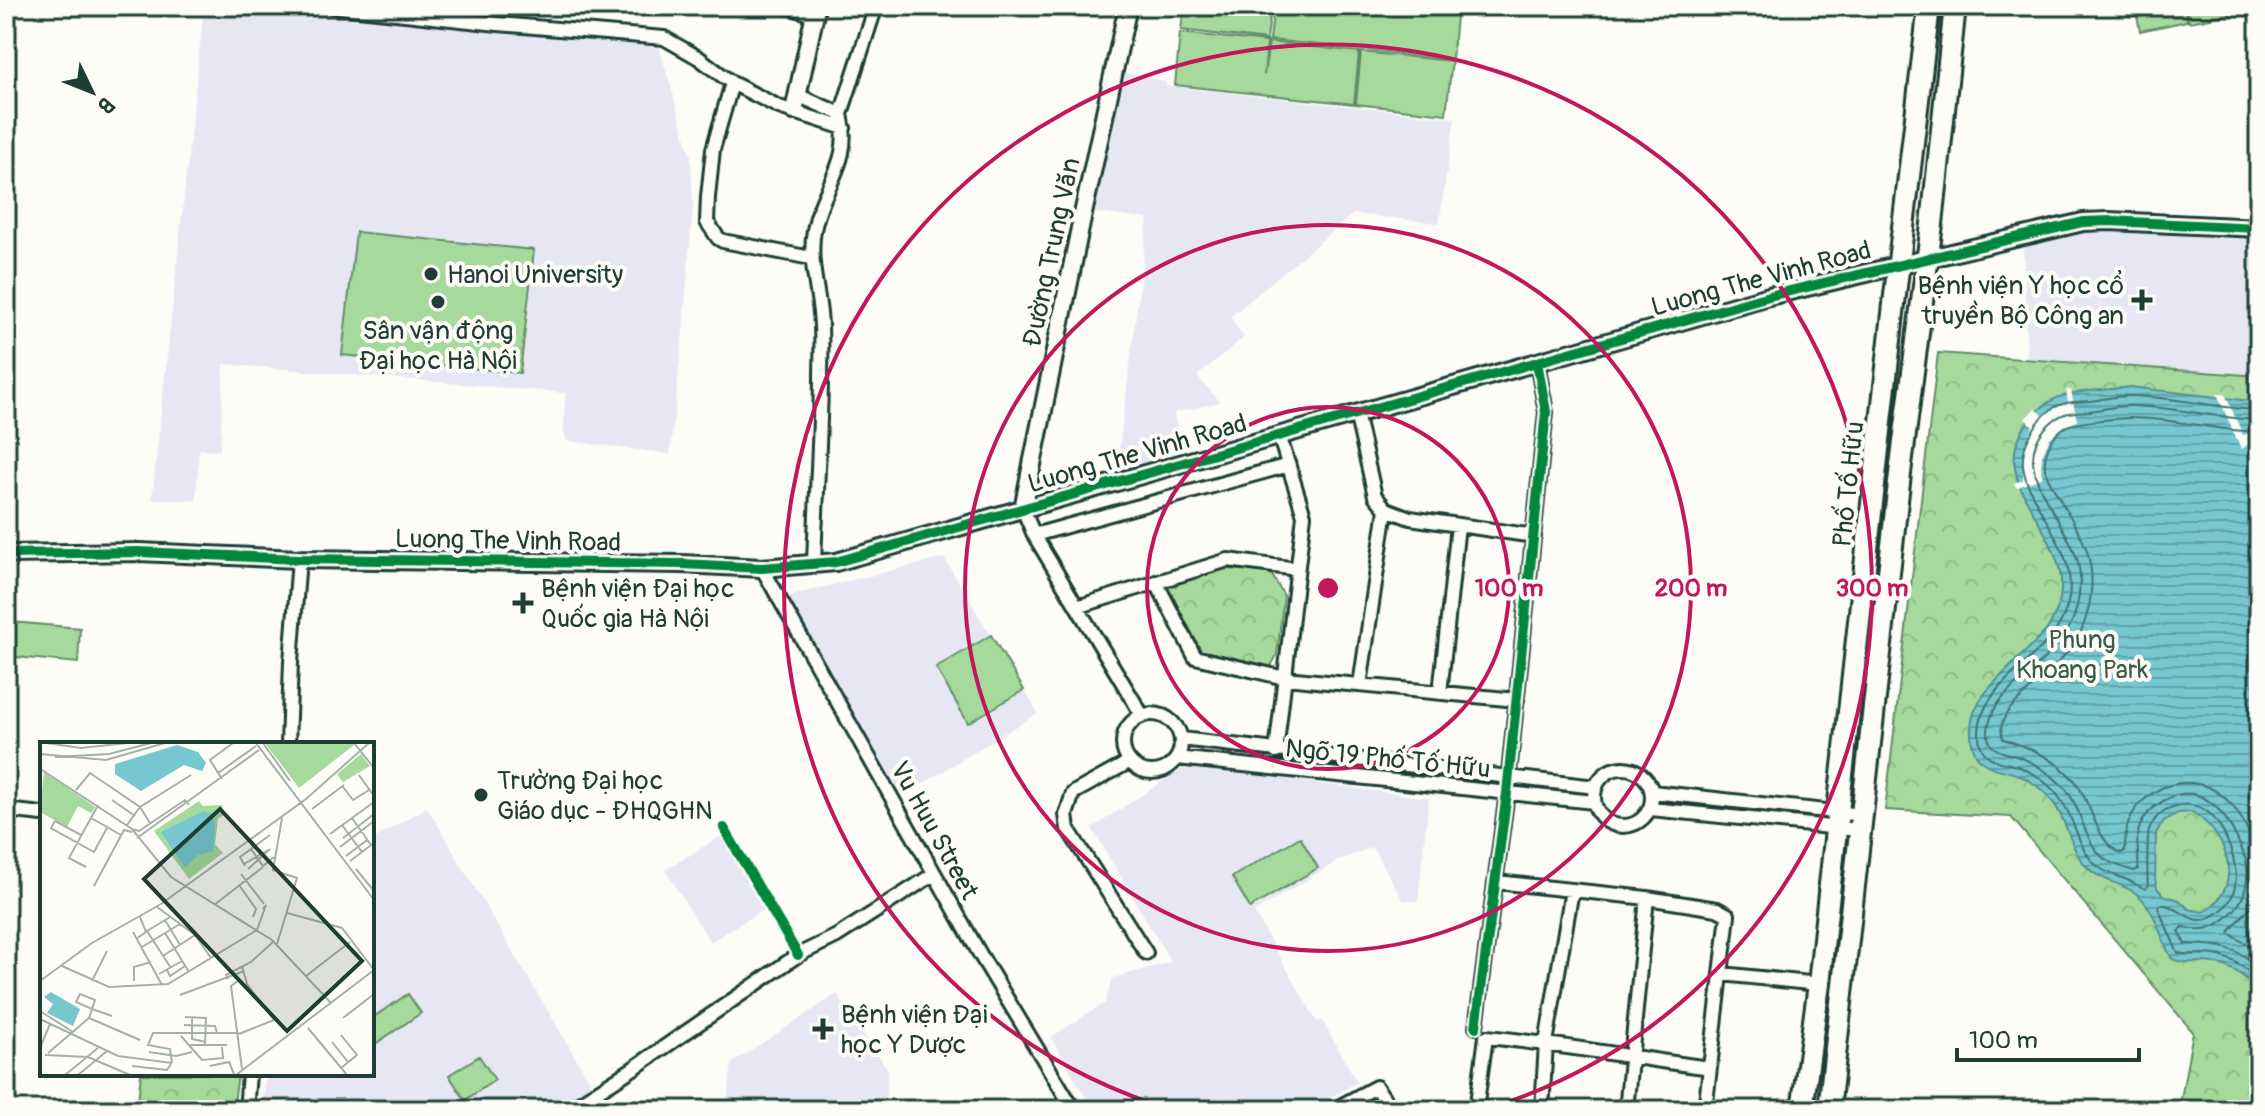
<svg xmlns="http://www.w3.org/2000/svg" width="2265" height="1116" font-family="Pangolin,sans-serif">
<style>
.built{fill:#e6e7f2}
.grass{fill:#a6da9c;stroke:#628c68;stroke-width:2}
.park{fill:url(#park-crowns);stroke:#628c68;stroke-width:2}
.water{fill:url(#water-rules);stroke:#539091;stroke-width:2;fill-rule:evenodd}
.pier{fill:#fdfcf7}
.lines{fill:none;stroke-linecap:round;stroke-linejoin:round}
.shore{stroke:#427472;stroke-width:2}
.minor-casing{stroke:#1f3d34;stroke-width:18}
.tertiary-casing{stroke:#1f3d34;stroke-width:22}
.primary-casing{stroke:#1f3d34;stroke-width:26}
.minor{stroke:#fdfcf7;stroke-width:12}
.tertiary{stroke:#fdfcf7;stroke-width:16}
.primary{stroke:#fdfcf7;stroke-width:20}
.cycleway-casing{stroke:#fdfcf7;stroke-width:15}
.cycleway{stroke:#00873e;stroke-width:10}
.ring{fill:none;stroke:#c2185b;stroke-width:4}
.poi-dot{fill:#1f3d34;stroke:#fdfcf7;stroke-width:3}
.labels{text-anchor:middle;stroke-width:8;stroke-linejoin:round;paint-order:stroke}
.street-label{font-size:26px;fill:#1f3d34;stroke:#fdfcf7}
.poi-label{font-size:26px;fill:#1f3d34;stroke:#fdfcf7;text-anchor:start}
.park-label{font-size:26px;fill:#3a5c49;stroke:#fdfcf7}
.inset-road{fill:none;stroke:#a4b0a9;stroke-width:2}
.view{fill:#1f3d34;fill-opacity:0.15;stroke:#1f3d34;stroke-width:4}
.inset-edge{fill:none;stroke:#1f3d34;stroke-width:4}
.centre{fill:#c2185b;stroke:#fdfcf7;stroke-width:4}
.ring-label{font-size:24px;text-anchor:middle;font-weight:bold;fill:#c2185b;stroke:#fdfcf7;stroke-width:8;stroke-linejoin:round;paint-order:stroke}
</style>
<defs>
<pattern id="park-crowns" width="20" height="18" patternUnits="userSpaceOnUse" patternTransform="scale(2)"><rect width="20" height="18" fill="#a6da9c"/><path d="M2 6a3 3 0 1 1 6 0M12 15a3 3 0 1 1 6 0" fill="none" stroke="#8ebc87"/></pattern>
<pattern id="water-rules" width="6" height="5" patternUnits="userSpaceOnUse" patternTransform="scale(2)"><rect width="6" height="5" fill="#76c7cf"/><path d="M0 2.5h6" fill="none" stroke="#60a3a9"/></pattern>
</defs>
<rect width="100%" height="100%" fill="#fdfcf7"/>
<filter id="ink" filterUnits="userSpaceOnUse"><feTurbulence type="fractalNoise" baseFrequency=".0125" numOctaves="2"/><feDisplacementMap in="SourceGraphic" scale="16" xChannelSelector="R" yChannelSelector="G"/><feConvolveMatrix kernelMatrix="1 2 1 2 8 2 1 2 1" color-interpolation-filters="sRGB"/></filter>
<g filter="url(#ink)">
<path class="built" d="M204,6H280L658,43L691,156L693,206L682,343L670,454L567,441L564,433L565,393L224,364L220,450L199,449L196,500L152,499Z
M1121,72L1166,82V86L1455,118L1439,223L1353,214L1230,317L1244,337L1197,376L1220,402L1174,413L1179,436L1171,439L1173,454L1116,475L1148,219L1095,213Z
M2088,229L2259,237V376L2027,360L2023,241Z
M944,558L1038,713L899,798L889,792L842,690L788,602L791,595Z
M1186,766L1429,798L1418,901L1403,900L1372,847L1334,863L1254,912L1317,1022L1322,1020L1357,1082L1309,1110H1093L1051,1037L1105,1003L1113,978L1171,962L1092,828Z
M427,807L593,1087L557,1110H262L266,1074H372V840Z
M726,833L768,907L710,942L665,870Z
M837,994L888,1070L884,1110H726L732,1063Z"/>
<path class="grass" d="M1184,6H1271L1267,40L1181,30Z
M1274,6H1457L1452,59L1270,40Z
M2135,6H2184L2187,21L2140,31Z
M2186,6H2236L2237,13L2189,22Z
M1180,33L1267,42L1264,75L1269,42L1359,52L1354,104L1175,85Z
M1361,52L1452,61L1446,114L1356,104Z
M356,232L534,250L520,373L342,355Z
M6,586H12L11,622L80,628L78,663L6,656Z
M991,635L1024,690L968,723L936,668Z
M1300,837L1318,868L1250,908L1232,877Z
M408,994L421,1013L372,1046V1018Z
M479,1056L495,1080L465,1100L449,1075Z"/>
<path class="park" d="M1938,353L2259,376V1110H2218L2216,1103L2197,1110H2179L2193,1032L2011,817L1885,810Z
M1227,569L1265,571L1272,575L1284,596L1277,655L1271,666L1264,673L1195,657L1165,587L1173,582Z
M141,1074H238L233,1110H137Z"/>
<path class="water" d="M2130,387L2259,402V994C2246,975 2227,963 2204,962C2193,962 2183,964 2172,959C2160,938 2157,912 2138,895C2122,882 2100,882 2085,865C2069,847 2068,820 2052,801C2043,790 2031,780 2018,775C2007,770 1993,770 1984,763C1976,758 1974,751 1972,743C1966,710 1985,691 2007,670C2020,657 2033,644 2046,631C2106,544 1966,491 2033,416C2043,405 2054,397 2069,394C2087,390 2110,390 2130,387ZM2192,812C2228,834 2246,886 2204,912L2189,909L2179,900L2163,895L2157,888L2155,879L2156,833L2164,821L2178,813Z"/>
<path class="pier" d="M2066,390H2071L2077,421L2064,426L2050,438L2042,455L2041,472L2043,477L2016,488L2014,483L2023,480V450L2033,426L2025,419L2035,408L2043,415L2054,407L2068,402Z
M2217,394H2225L2243,435L2259,431V439L2241,449Z"/>
<g class="lines">
<path class="shore" d="M2259,410C2217,408 2175,397 2132,396C2119,395 2104,399 2090,401C2078,402 2066,401 2055,407C2045,413 2036,424 2031,434C2016,458 2024,479 2036,502C2053,534 2077,564 2068,603C2065,614 2059,627 2052,636C2028,665 1977,693 1979,735C1979,740 1980,747 1984,752C1992,763 2011,763 2022,768C2038,775 2054,788 2063,803C2077,824 2079,856 2103,870C2110,874 2118,876 2125,879C2133,882 2139,887 2146,889L2148,886C2147,878 2147,837 2149,831C2158,805 2189,797 2209,813C2217,820 2222,829 2226,838C2239,867 2244,902 2209,918C2189,927 2177,902 2159,905L2158,908L2178,953C2187,955 2196,954 2205,954C2228,955 2243,965 2259,981
M2259,420C2217,418 2175,407 2132,406C2118,405 2104,409 2090,411C2078,412 2066,411 2055,419C1994,468 2079,523 2080,577C2080,595 2077,614 2068,630C2052,658 2021,675 2001,700C1992,710 1983,732 1991,745C1995,751 2007,753 2013,755C2033,761 2049,772 2064,787C2082,807 2084,845 2106,860C2114,865 2124,868 2134,871L2138,869C2140,855 2134,840 2140,826C2145,814 2154,806 2165,800C2201,779 2226,813 2239,843C2244,853 2249,866 2247,878C2246,893 2239,907 2228,916C2214,929 2201,932 2183,927L2179,931L2185,944C2216,945 2234,945 2259,967
M2259,432C2216,431 2174,418 2131,418C2119,418 2073,422 2065,427C2050,436 2040,459 2047,475C2059,502 2078,524 2087,551C2095,578 2092,604 2082,629C2071,654 2045,675 2026,693C2017,702 2007,709 2003,721C2000,728 2001,733 2003,739C2032,749 2052,756 2074,780C2092,801 2095,843 2121,853L2125,851C2125,842 2125,830 2129,821C2146,783 2195,769 2226,799C2245,817 2255,845 2259,871
M2259,880L2252,905L2229,932C2235,940 2250,944 2259,951"/>
<g class="minor-casing">
<path id="minor" d="M331,6L498,24L664,38L699,58L732,83L779,107L844,128
M732,83L713,149L708,197L707,222L718,238L723,241L811,258
M797,95L841,114
M1356,413L1375,496L1386,509L1410,518L1534,536
M1023,509L1034,535L1142,715
M1034,535L1289,465
M814,564C816,503 820,442 821,381C821,363 822,345 821,326C820,293 808,264 814,230C822,185 853,164 841,114L876,6
M762,568L981,956L1074,1110
M1156,582L1195,657L1285,678L1517,700
M1077,607L1228,560L1297,569
M1360,685L1386,509
M1440,693L1458,525
M1123 743a29 29 0 1 1 58 0a29 29 0 1 1-58 0Z
M1181,739L1596,787
M288,744L291,662L299,559
M1276,752L1304,515L1279,435
M1177,758L1594,802
M1129,762L1073,793L1066,815L1068,829L1146,953
M1594 797a29 29 0 1 1 58 0a29 29 0 1 1-58 0Z
M1652,792L1862,815
M1651,809L1860,830
M6,810L42,814
M1496,882L1647,898L1717,909L1728,915L1705,1110
M1722,974L1819,984
M1476,1027L1507,793L1546,412L1537,362
M246,1110L249,1074
M568,1110L634,1068L798,955L837,936L934,874
M1333,1110L1376,1087L1392,1110
M1476,1110L1486,1037C1561,1044 1635,1058 1710,1068
M1542,1110L1546,1043L1572,890
M1626,1110L1647,898"/>
</g>
<g class="tertiary-casing">
<path id="tertiary" d="M792,6L815,13L794,111
M1023,509L1080,228L1128,6
M6,554L139,552L299,559L682,564L762,568L836,562L1769,296L2083,222L2109,221L2259,228"/>
</g>
<g class="primary-casing">
<path id="primary" d="M1802,1110L1819,984L1894,304L1929,6
M1829,1110L1901,465L1932,224L1955,6"/>
</g>
<use href="#minor" class="minor"/>
<use href="#tertiary" class="tertiary"/>
<use href="#primary" class="primary"/>
<g class="cycleway-casing">
<path id="cycleway" d="M6,554L139,552L299,559L682,564L762,568L836,562L1769,296L2083,222L2109,221L2259,228
M724,828L798,955
M1476,1027L1507,793L1546,412L1537,362"/>
</g>
<use href="#cycleway" class="cycleway"/>
</g>
</g>
<g class="ring">
<circle cx="1328" cy="588" r="181"/>
<circle cx="1328" cy="588" r="363"/>
<path d="M1173 1110A544 544 0 1 1 1483 1110"/>
</g>
<g class="poi-dot">
<circle cx="431" cy="274" r="8"/>
<path d="M2138 288h8v8h8v8h-8v8h-8v-8h-8v-8h8z"/>
<circle cx="438" cy="302" r="8"/>
<path d="M519 591h8v8h8v8h-8v8h-8v-8h-8v-8h8z"/>
<circle cx="481" cy="795" r="8"/>
<path d="M819 1017h8v8h8v8h-8v8h-8v-8h-8v-8h8z"/>
</g>
<g class="labels">
<g class="street-label">
<text transform="translate(1051 252) rotate(-78)" y="9">Đường Trung Văn</text>
<text transform="translate(1761 278) rotate(-15)" y="9">Luong The Vinh Road</text>
<text transform="translate(1137 453) rotate(-16)" y="9">Luong The Vinh Road</text>
<text transform="translate(1848 484) rotate(-84)" y="9">Phố Tố Hữu</text>
<text transform="translate(508 540) rotate(1)" y="9">Luong The Vinh Road</text>
<text transform="translate(1388 758) rotate(6)" y="9">Ngõ 19 Phố Tố Hữu</text>
<text transform="translate(935 830) rotate(61)" y="9">Vu Huu Street</text>
</g>
<g class="poi-label">
<text x="447" y="283">Hanoi University</text>
<text x="2124" y="294" text-anchor="end">Bệnh viện Y học cổ<tspan x="2124" dy="30">truyền Bộ Công an</tspan></text>
<text x="438" y="339" text-anchor="middle">Sân vận động<tspan x="438" dy="30">Đại học Hà Nội</tspan></text>
<text x="541" y="597">Bệnh viện Đại học<tspan x="541" dy="30">Quốc gia Hà Nội</tspan></text>
<text x="497" y="789">Trường Đại học<tspan x="497" dy="30">Giáo dục - ĐHQGHN</tspan></text>
<text x="841" y="1023">Bệnh viện Đại<tspan x="841" dy="30">học Y Dược</tspan></text>
</g>
<g class="park-label">
<text x="2082" y="648">Phung<tspan x="2082" dy="30">Khoang Park</tspan></text>
</g>
</g>
<g transform="translate(40 742)">
<rect width="334" height="334" fill="#fdfcf7"/>
<path d="M4,29L55,65L51,71L38,64L27,85L0,70Z" fill="#a6da9c"/>
<path d="M321,12L330,24L303,40L297,32Z" fill="#a6da9c"/>
<path d="M225,1H312L314,3L259,46ZM159,59L163,64L182,63L185,72L178,77L175,102L183,111L149,137L114,89Z" fill="#a6da9c"/>
<path d="M137,3L158,10L166,21L162,29L144,23L101,49L75,32V22ZM163,69L172,72L175,83L173,109L158,113L145,126L121,90ZM11,250L40,267L33,284L7,271L13,262L4,255Z" fill="#76c7cf"/>
<path class="inset-road" d="M6,1L41,6L88,1M216,1L334,158M223,1L250,39M314,1L334,26M0,12L66,18L125,1M15,15L69,12L111,1M2,28L92,87L131,135L232,198L291,261M178,31L216,4M319,33L334,54M182,37L170,18L193,1M303,45L313,58L329,48M36,48L50,31L100,65L110,81M72,58L95,74M272,67L304,43M51,76L81,93M312,76L331,103M87,83L100,65L151,33M302,83L322,110M92,87L99,89L145,58L149,63M290,92L334,60M41,93L15,79L11,86L54,110L67,86M97,96L219,8M303,96L334,72M300,105L334,79M211,107L223,124L234,115M306,114L327,98M310,119L334,101M204,122L230,107L208,127M205,124L200,115L230,93M46,125L29,116L58,63M316,127L334,149M201,132L224,162M199,143L216,167L213,175M54,144L84,88L92,90M174,163L223,125M117,165L155,193L171,216M247,171L302,186L334,228M130,175L107,189L131,226M125,178L140,203M217,188L226,163L223,167M93,190L122,243M125,191L149,230M96,197L106,190L100,175M237,202L257,136L233,128L242,76M102,205L140,182M123,214L155,193M22,224L69,245L128,242L217,188M127,228L130,234L145,224M119,232L142,219M196,234L198,239L191,244L202,327M266,234L310,200M188,237L186,233L211,220L234,199M0,239L52,201L121,162L266,57L329,1M52,239L67,209M94,239V225L111,220M140,253L204,229M0,269L33,290M145,275L166,276L165,304M152,275V297L166,300M49,276L55,258L40,252L36,260L52,267L72,274M49,276L100,298M303,276L334,252M0,277L78,314L132,321M144,283L175,284L177,291M268,286L307,333M199,292L234,278L207,242L202,224M301,293L317,313L301,326M141,294L162,318L183,316L182,305M292,300L308,320M150,303H187M0,306L10,282M109,310L136,314L152,310M8,311L49,276M5,313L48,315L90,333M132,321L130,307L108,303L113,291H199M92,324L127,328L131,322M170,324L189,320L194,332M25,333L58,306M38,333L67,309M196,333L334,228"/>
<path class="view" d="M180,67L322,219L247,289L104,137Z"/>
<rect width="334" height="334" class="inset-edge"/>
</g>
<circle cx="1328" cy="588" r="12" class="centre"/>
<g class="ring-label">
<text x="1509" y="596">100 m</text>
<text x="1691" y="596">200 m</text>
<text x="1872" y="596">300 m</text>
</g>
<rect width="2265" height="1116" fill="none" stroke="#fdfcf7" stroke-width="32"/>
<rect x="16" y="16" width="2233" height="1084" fill="none" stroke="#1f3d34" stroke-width="3" filter="url(#ink)"/>
<g transform="translate(92 92) rotate(133)" stroke="#fdfcf7" stroke-width="6" paint-order="stroke">
<path d="M0-6L14 30L0 20L-14 30Z" fill="#1f3d34"/>
<text y="-12" font-size="22" font-weight="bold" text-anchor="middle" fill="#1f3d34">B</text>
</g>
<path d="M1957 1048v12h182v-12" fill="none" stroke="#1f3d34" stroke-width="4"/>
<text x="1969" y="1048" font-size="24" fill="#1f3d34" stroke="#fdfcf7" stroke-width="6" paint-order="stroke">100 m</text>
</svg>
